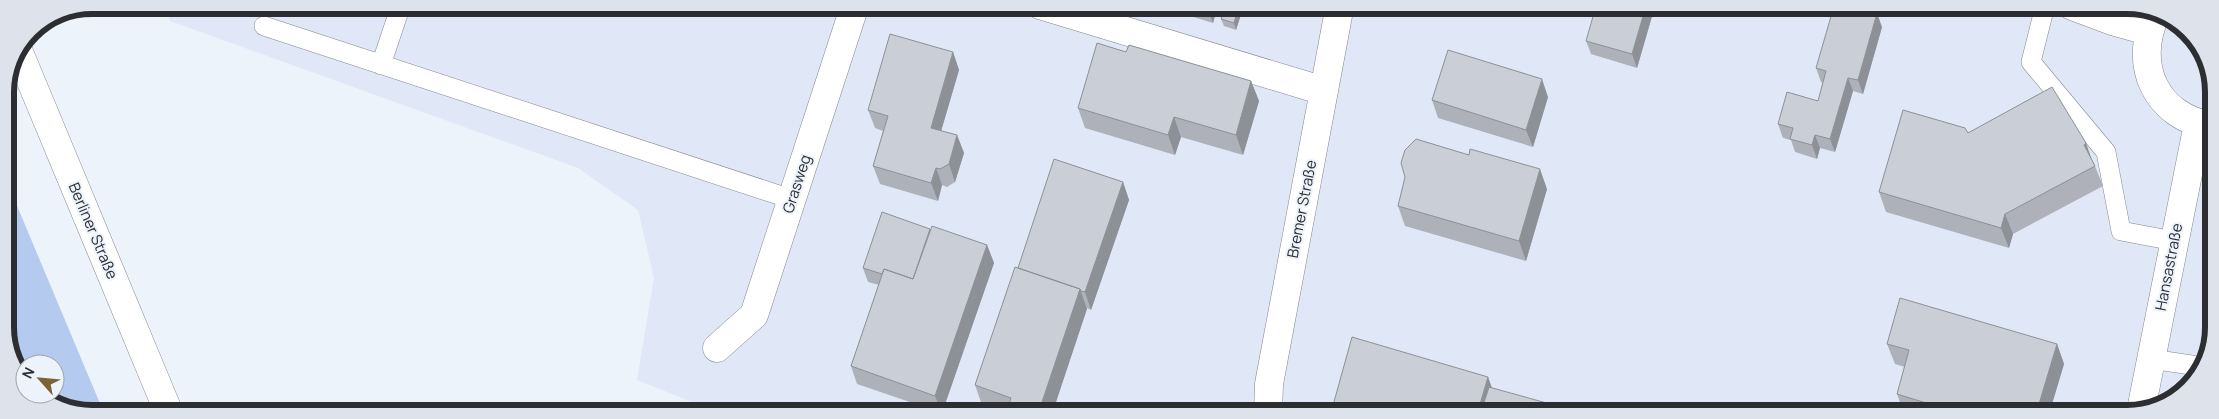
<svg xmlns="http://www.w3.org/2000/svg" width="2219" height="419" font-family="Manrope,sans-serif">
<style>
.built{fill:#e0e8f8}
.green{fill:#b5caef}
.lines{fill:none;stroke-linecap:round;stroke-linejoin:round}
.service-casing{stroke:#83878f;stroke-width:20}
.minor-casing{stroke:#83878f;stroke-width:29}
.tertiary-casing{stroke:#83878f;stroke-width:29}
.primary-casing{stroke:#83878f;stroke-width:29}
.service{stroke:#fff;stroke-width:19}
.minor{stroke:#fff;stroke-width:28}
.tertiary{stroke:#fff;stroke-width:28}
.primary{stroke:#fff;stroke-width:28}
.wall{fill:#aeb1b9}
.shaded-wall{fill:#8d9096}
.building{fill:#caced7;stroke:#8d9096}
.labels{text-anchor:middle;stroke-width:4;stroke-linejoin:round;paint-order:stroke}
.street-label{font-size:15px;fill:#2c2e31;stroke:#edf3fb}
.rim{fill:none;stroke:#2c2e31;stroke-width:6}
</style>
<rect width="100%" height="100%" fill="#edf3fb"/>
<path class="built" d="M164,5L2139,6L2188,30L2212,75L2213,339L2185,392L2132,414L700,413L702,406L637,380L654,278L638,210L578,168L170,21Z"/>
<path class="green" d="M6,198L15,201L104,413H80L38,394H55V364H25V377L8,349Z"/>
<g class="lines">
<g class="service-casing">
<path id="service" d="M2045,6L2031,62L2106,152L2121,231L2174,241
M264,26L791,199
M381,65L401,5
M2151,359L2198,366"/>
</g>
<g class="minor-casing">
<path id="minor" d="M1040,5L1324,91
M717,348L754,315L855,5
M2141,410L2198,124
M1268,414L1269,384L1340,5"/>
</g>
<g class="tertiary-casing">
<path id="tertiary" d="M2072,6L2112,21L2148,31
M2156,14C2132,65 2156,117 2212,126"/>
</g>
<g class="primary-casing">
<path id="primary" d="M18,50L169,413"/>
</g>
<use href="#service" class="service"/>
<use href="#minor" class="minor"/>
<use href="#tertiary" class="tertiary"/>
<use href="#primary" class="primary"/>
</g>
<path class="wall" d="M1174,5H1218L1213,23L1177,12Z
M1225,5H1244L1236,30L1224,26L1221,19Z
M1655,6L1637,68L1591,54L1586,41Z
M1882,27L1863,94L1853,91L1835,152L1820,148L1817,159L1795,152L1791,140L1783,138L1778,124L1818,101L1823,83L1821,82L1816,68Z
M953,52L959,70L941,131L957,135L964,153L955,182L947,187L942,185L938,201L880,184L873,166L883,131L875,128L868,110Z
M1126,52L1251,81L1259,101L1243,155L1181,137L1175,155L1085,128L1078,108Z
M1548,97L1533,147L1438,118L1432,100Z
M1968,133L2091,158L2095,166L2103,186L2013,234L2009,248L1886,212L1879,192Z
M1469,155L1547,189L1526,261L1405,226L1398,206Z
M1123,182L1129,200L1091,310L1087,308L1052,414L1006,413L982,405L975,385L1018,268Z
M930,229L987,245L994,263L942,413L857,384L851,366L879,285L868,282L863,268Z
M1887,344H2057L2064,364L2049,414H1904L1897,394L1905,367L1895,364Z
M1488,377L1492,388L1564,414H1334L1332,409Z"/>
<path class="shaded-wall" d="M1209,5H1218L1213,23L1208,10Z
M1239,5H1244L1236,30L1234,23Z
M1646,6H1655L1637,68L1632,54Z
M1877,13L1882,27L1863,94L1858,80Z
M953,52L959,70L937,145L931,128Z
M1848,78L1853,91L1835,152L1830,139Z
M1542,79L1548,97L1533,147L1526,130Z
M1251,81L1259,101L1243,155L1236,135Z
M1174,117L1181,137L1175,155L1168,135Z
M957,135L964,153L955,182L949,164Z
M1815,135L1820,148L1817,159L1812,145Z
M2086,143L2093,163L2084,145Z
M936,168L942,185L938,201L931,183Z
M1540,169L1547,189L1526,261L1519,241Z
M1123,182L1129,200L1091,310L1085,292Z
M2005,214L2013,234L2009,248L2001,228Z
M987,245L994,263L942,413L935,396Z
M1080,289L1087,309L1052,414H1043L1040,408Z
M2057,344L2064,364L2049,414H2036Z
M1488,377L1495,397L1490,414L1478,411Z
M1029,404L1032,414H1026Z
M1561,407L1564,414H1560Z"/>
<path class="building" d="M1194,5H1209L1208,10Z
M1225,5H1239L1234,23L1221,19Z
M1596,6H1646L1632,54L1586,41Z
M1834,6H1852L1877,13L1858,80L1848,78L1830,139L1815,135L1812,145L1790,139L1793,128L1778,124L1787,92L1818,101L1826,71L1816,68Z
M890,34L953,52L931,128L957,135L949,164L940,169L936,168L931,183L873,166L888,116L868,110Z
M1097,43L1126,52L1129,45L1251,81L1236,135L1174,117L1168,135L1078,108Z
M1448,50L1542,79L1526,130L1432,100Z
M2052,87L2086,143L2084,145L2095,166L2005,214L2001,228L1879,192L1903,110L1965,128L1968,133Z
M1416,139L1469,155L1470,149L1540,169L1519,241L1398,206L1405,177L1401,163L1405,150Z
M1054,159L1123,182L1085,292L1081,291L1080,289L1018,268Z
M882,212L930,229L913,279L884,269L882,274L863,268Z
M932,226L987,245L935,396L851,366L884,269L913,279Z
M1015,267L1080,289L1040,408L1029,404L1026,414L1006,413L1011,398L975,385Z
M1900,298L2057,344L2036,414H1962L1897,394L1909,350L1887,344Z
M1352,337L1488,377L1478,411L1488,414H1348L1332,409Z
M1489,387L1561,407L1560,414H1488L1481,412Z"/>
<g class="labels">
<g class="street-label">
<text transform="translate(797 184) rotate(-72)" y="5">Grasweg</text>
<text transform="translate(1302 209) rotate(-79)" y="5">Bremer Straße</text>
<text transform="translate(93 231) rotate(67)" y="5">Berliner Straße</text>
<text transform="translate(2169 267) rotate(-79)" y="5">Hansastraße</text>
</g>
</g>
<path d="M0 0H2219V419H0ZM92 14H2127A78 78 0 0 1 2205 92V327A78 78 0 0 1 2127 405H92A78 78 0 0 1 14 327V92A78 78 0 0 1 92 14Z" fill="#dee3eb" fill-rule="evenodd"/>
<path class="rim" d="M92 14H2127A78 78 0 0 1 2205 92V327A78 78 0 0 1 2127 405H92A78 78 0 0 1 14 327V92A78 78 0 0 1 92 14Z"/>
<g transform="translate(40 379) rotate(297)"><circle r="24" fill="#edf3fb" stroke="#a0a4aa"/>
<path d="M0-4L9 19L0 12L-9 19Z" fill="#7c6234"/>
<text y="-8" font-size="14" font-weight="bold" text-anchor="middle" fill="#2c2e31">N</text>
</g>
</svg>
